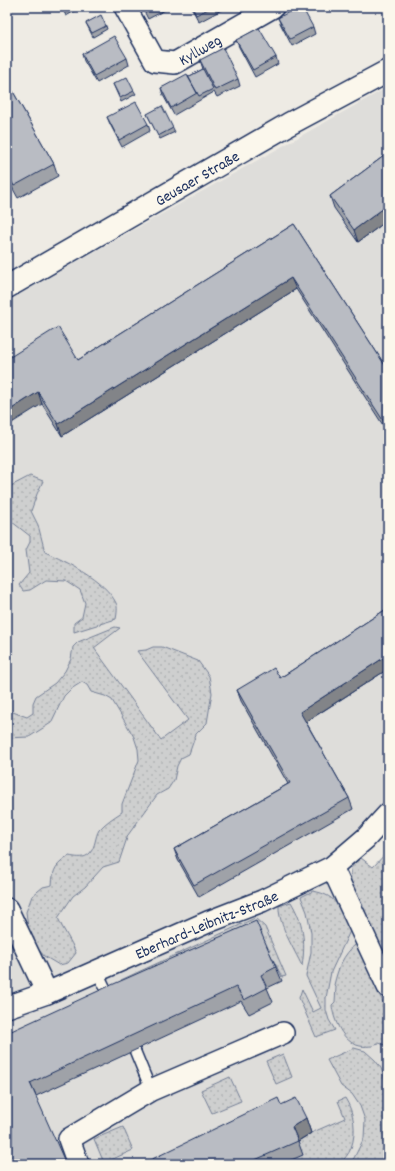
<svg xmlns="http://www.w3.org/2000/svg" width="395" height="1171" font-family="Dekko,sans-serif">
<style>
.built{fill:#deddda}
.grass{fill:url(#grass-dots);stroke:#747f96}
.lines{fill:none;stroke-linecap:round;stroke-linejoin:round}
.service-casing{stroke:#1b2f5e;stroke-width:13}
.minor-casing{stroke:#1b2f5e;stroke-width:24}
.tertiary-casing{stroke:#1b2f5e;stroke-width:25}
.service{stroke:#fbf7ec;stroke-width:10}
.minor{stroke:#fbf7ec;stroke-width:21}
.tertiary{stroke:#fbf7ec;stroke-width:22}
.wall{fill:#9fa2a8;stroke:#1b2f5e}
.shaded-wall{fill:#828488;stroke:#1b2f5e}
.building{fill:#b9bcc3;stroke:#1b2f5e}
.labels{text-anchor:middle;stroke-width:3.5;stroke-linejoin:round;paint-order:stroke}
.street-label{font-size:16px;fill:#1b2f5e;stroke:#fbf7ec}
</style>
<defs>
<pattern id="grass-dots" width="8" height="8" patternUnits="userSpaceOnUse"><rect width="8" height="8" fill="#cecfcf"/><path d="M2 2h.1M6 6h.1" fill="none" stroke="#b0b2b4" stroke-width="1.8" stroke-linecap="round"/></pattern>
</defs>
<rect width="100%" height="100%" fill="#eeebe4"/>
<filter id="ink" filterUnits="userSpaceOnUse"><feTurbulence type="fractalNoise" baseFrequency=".025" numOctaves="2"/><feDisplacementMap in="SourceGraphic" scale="8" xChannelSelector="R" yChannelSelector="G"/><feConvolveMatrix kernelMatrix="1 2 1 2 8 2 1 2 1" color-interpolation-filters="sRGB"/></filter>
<g filter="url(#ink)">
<path class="built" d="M388,87V819L341,870L388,970V1164H7V301Z"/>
<path class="grass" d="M30,476L43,481L37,494L31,511L38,525L45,552C67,562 105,580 116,603C118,607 117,614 116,619L74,632V623L82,617L85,603L80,590L66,581L46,580L30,590L23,591L19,585L29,573L26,550L30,542V536L7,518V488Z
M115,627L120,628L94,648L161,740L188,720L137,651L146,650L153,647H162L198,661L209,676L212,693L207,723L196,734L189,754L181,758L177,766L174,780L168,789L157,795L128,835L119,862L103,867L85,887L73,896L58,918C63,930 71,940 76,953L68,963L59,965L44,956L33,943L28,927L26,912L32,896L43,887L52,885C53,868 56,865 69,856C83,859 91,858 95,842C96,838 97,833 99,830C105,823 114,817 122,812V804L139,760L138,749L134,737L112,700L105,696L91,692L87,685L82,682L71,689L64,696L51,723L29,737L7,738V710L27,717L33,713V703L36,696L55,683L65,671L71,659L73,647L78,642Z
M388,851V970L351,882C350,868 350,866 361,858L373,867Z
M313,891C339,896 340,909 350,931L331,972L326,998V1010L329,1020L335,1030L316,1037L299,998L302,989L313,1012L321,1008L306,976L311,952V933L307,912L301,897Z
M291,902C303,922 306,942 302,966C294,949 278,924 279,906Z
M255,918L265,927L286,976L282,977L259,932L125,991L121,980Z
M356,944L388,1013V1046L379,1043L375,1044L373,1046C369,1046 364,1047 360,1046C343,1043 333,1019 332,1005L335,1002L336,987L334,985C338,968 343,955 356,944Z
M354,1048L365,1051L375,1060L381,1068L385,1080V1109L388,1121V1159L378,1164H349L354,1158L364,1138L365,1120L360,1106L352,1094L341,1086L327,1060Z
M283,1054L292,1077L276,1084L266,1061Z
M230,1077L241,1101L212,1113L201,1090Z
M345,1098C354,1112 357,1132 351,1148C349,1154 344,1159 340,1164H282L297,1142L311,1133L345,1118L338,1101Z
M123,1127L133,1150L104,1163L94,1139Z"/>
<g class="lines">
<g class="service-casing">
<path id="service" d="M97,971L111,1000
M135,1051L151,1090"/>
</g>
<g class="minor-casing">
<g id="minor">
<path id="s1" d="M125,7L155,61L175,63L273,7"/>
<path d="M332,867L388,987"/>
<path d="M7,909L47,993"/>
<path id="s2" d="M7,1007L47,993L208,922L262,901L332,867L366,838L388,814"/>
<path d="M78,1164L69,1139L151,1090L283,1033"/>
</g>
</g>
<g class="tertiary-casing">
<g id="tertiary">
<path id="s3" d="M7,287L289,124L388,71"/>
</g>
</g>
<use href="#service" class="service"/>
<use href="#minor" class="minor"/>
<use href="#tertiary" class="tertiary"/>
</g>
<path class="wall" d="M62,7H82L66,16Z
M142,7H168L169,8L148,19Z
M191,7H227L199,22Z
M278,18L313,27L315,34L292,46L281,25Z
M86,23L106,26L107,29L93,37Z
M236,40L276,57L278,64L255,77L239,47Z
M82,54L127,58L129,65L97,83L84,61Z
M200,60L238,79L240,86L217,97L214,92L174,115L163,95L161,88L188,77L203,69Z
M7,81L54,164L58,176L18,198L7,178Z
M113,84L134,91L136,94L121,102Z
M147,114L173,128L175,132L160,139Z
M107,117L148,124L150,131L122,147L110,124Z
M388,153V220L358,242L334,208L330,196Z
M294,224L388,370V433L296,289L62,436L42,404L7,359L78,360Z
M388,608V669L306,722L349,798L353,809L199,897L178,860L174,849L288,784L241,701L237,690L280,678Z
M276,967L282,981L267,988L273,1002L249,1014L241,1001L36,1096L7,1033Z
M281,1105L306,1118L311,1133L298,1141L303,1155L282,1164H142Z"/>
<path class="shaded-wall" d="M388,205V220L358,242L354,230Z
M291,278L296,289L62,436L58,424Z
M38,392L42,404L7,426V412Z
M388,655V669L304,723L300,712Z
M306,1118L311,1133L298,1141L292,1127Z"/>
<path class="building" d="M143,7H156L146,12Z
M192,7H212L196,15Z
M298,7H302L313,27L290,39L278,18Z
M101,15L106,26L92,33L86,23Z
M259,28L276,57L253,70L236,40Z
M114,36L127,58L94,76L82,54Z
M223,48L238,79L215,90L200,60Z
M203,69L213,89L199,96L188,77Z
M187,74L197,93L171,108L161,88Z
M127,77L134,91L120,98L113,84Z
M7,81L54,164L14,186L7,173Z
M136,102L148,124L119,140L107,117Z
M162,106L173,128L158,136L147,114Z
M388,153V205L354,230L330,196Z
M294,224L388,370V428L291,278L58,424L38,392L7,412V359L58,327L78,360Z
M388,608V655L300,712L349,798L194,885L174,849L290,783L237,690L274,668L280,678Z
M256,921L276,967L261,975L267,988L244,1000L236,987L30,1083L66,1164H7V1033L107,987Z
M278,1098L281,1105L296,1098L306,1118L292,1127L298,1141L246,1164H142Z"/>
</g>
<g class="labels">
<g class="street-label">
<text dy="6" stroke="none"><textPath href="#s1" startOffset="110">Kyllweg</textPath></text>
<text dy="6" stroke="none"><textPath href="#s3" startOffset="219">Geusaer Straße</textPath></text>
<text dy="6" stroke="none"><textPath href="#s2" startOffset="216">Eberhard-Leibnitz-Straße</textPath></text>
</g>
</g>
<rect width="395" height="1171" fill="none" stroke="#fbf7ec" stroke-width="24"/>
<rect x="12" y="12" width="371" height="1147" fill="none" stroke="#1b2f5e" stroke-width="1.5" filter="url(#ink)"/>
</svg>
